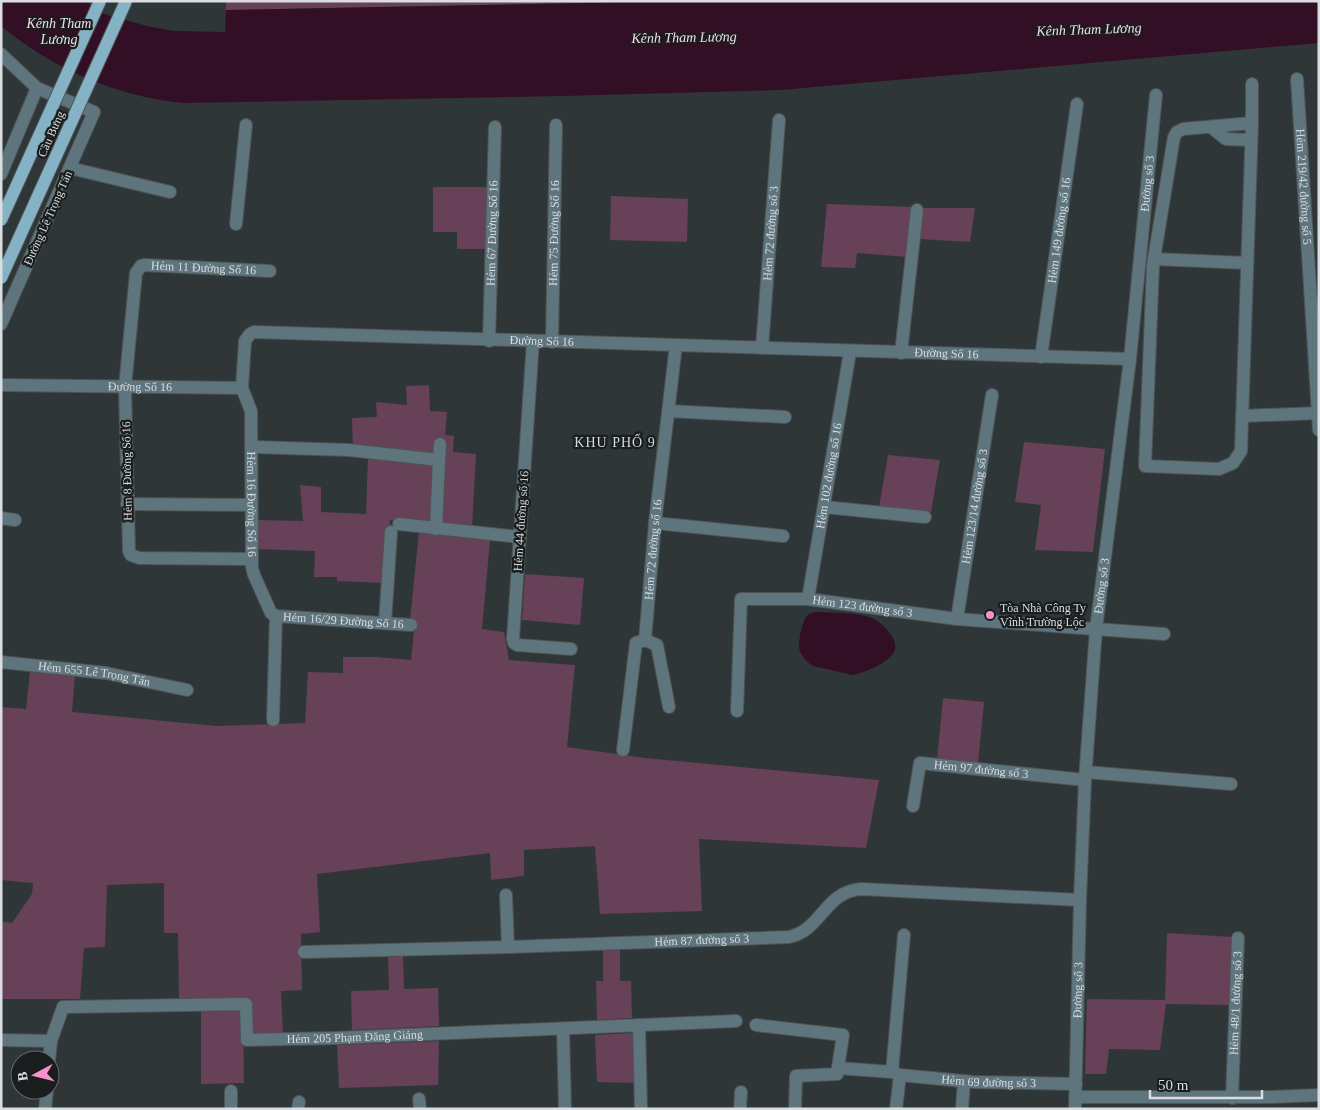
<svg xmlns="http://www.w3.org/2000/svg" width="1320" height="1110" font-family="Georgia,serif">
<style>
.green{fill:#674157}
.water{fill:#320f25}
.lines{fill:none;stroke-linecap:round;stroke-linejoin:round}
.minor-casing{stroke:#4e5456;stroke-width:14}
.minor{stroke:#5e757d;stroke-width:12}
.major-bridge-casing{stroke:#4e5456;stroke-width:14;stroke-linecap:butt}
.major-bridge{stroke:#85b3c5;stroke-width:12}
.poi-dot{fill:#f790cd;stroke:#1a1d1e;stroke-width:2}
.labels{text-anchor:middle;stroke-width:4.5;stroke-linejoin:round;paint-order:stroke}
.street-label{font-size:12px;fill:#dadee0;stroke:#1a1d1e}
.poi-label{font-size:12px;fill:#dadee0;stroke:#1a1d1e;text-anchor:start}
.water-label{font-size:14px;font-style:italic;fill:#f7dae9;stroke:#1a1d1e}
.neighbourhood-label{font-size:14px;letter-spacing:1px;fill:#d2dbdf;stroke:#1a1d1e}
</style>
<rect width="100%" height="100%" fill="#2f3638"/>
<path class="green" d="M226,1H681L226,10Z
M433,187H489L488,249H457V232H433Z
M611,196L688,199L687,242L610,240Z
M827,204L913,207L908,257L857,253L855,268L821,267Z
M921,208H975L970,242L919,239Z
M429,385L430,411L447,412L445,435L454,436L453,452L476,454L472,529L441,525L436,455L353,447L352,418L377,417L376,402L407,405L406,386Z
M1024,442L1105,449L1093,552L1035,550L1041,505L1015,502Z
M888,455L940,460L931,512L879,507Z
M368,456L436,463L434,525L390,520L386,583L337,581V577H314L315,551L257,549V520L303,521L300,485L321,487V512L366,514Z
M419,532L490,540L482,629L504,632L509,660L575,665L567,747L645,758L879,780L866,848L699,839L702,911L600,914L595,846L524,850V876L491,880L490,853L317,874L320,932L301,934L302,990L281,991L283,1034H253L251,999L179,1000L178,933H164V883L107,885L105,947L84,948L80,999H1V921L12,923L32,894L33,883L1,880V707L26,709L30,671L75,675L72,712L216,726L305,723L308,672L343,673V657H376L411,660L415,621L410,620Z
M525,574L584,578L580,625L522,620Z
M943,698L984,702L978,764L937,759Z
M1167,933L1233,937L1231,1005L1166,1004L1160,1050L1109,1049L1106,1074H1085L1087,999L1165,1000Z
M620,949V981H631L632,1018L597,1020L596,981H603V950Z
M403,956L404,989L438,988L439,1026L352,1030L351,991L389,990L388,957Z
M201,1010H243L244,1083L201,1084Z
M635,1033L636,1083L597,1082L595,1035Z
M439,1041L438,1085L339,1088L337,1045Z"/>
<path class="water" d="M1,1H86L101,13L147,26L174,31L225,32L226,10L684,1H1319V43L780,90L563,96L182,103C116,96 53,69 1,26Z
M817,612C834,613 860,612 874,619C883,624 898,638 895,650C891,662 864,673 853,675L813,666C807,662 802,657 800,651C797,645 802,621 807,616C810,613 813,612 817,612Z"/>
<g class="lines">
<g class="minor-casing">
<g id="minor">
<path d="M1,54L37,88L94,112L1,324"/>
<path id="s1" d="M1297,79L1319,430"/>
<path d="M1252,123L1183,129L1177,132L1174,137L1153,265L1145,466L1219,469L1233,463L1241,451L1252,123V84"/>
<path d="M1211,127L1226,139L1251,140"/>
<path d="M70,168L170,192"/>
<path d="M1,174L37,88"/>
<path d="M236,224L246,125"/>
<path d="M1154,259L1247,263"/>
<path id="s2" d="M489,341L495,127"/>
<path d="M533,341L513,639L514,643L517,645L571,649"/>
<path id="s3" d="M552,342L556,125"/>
<path id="s4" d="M762,348L779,120"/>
<path d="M901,353L917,210"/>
<path id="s5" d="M1041,357L1077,104"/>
<path id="s6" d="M1,385L242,388L245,341L250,334L254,332L1130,359"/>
<path id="s7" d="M242,388L251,411L252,567L254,575L271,613L276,616L411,625"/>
<path d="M668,411L785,417"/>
<path d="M1242,416L1319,413"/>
<path d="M251,447L349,450L439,460L436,529"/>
<path d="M439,460L440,444"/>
<path d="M127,504L251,505"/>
<path d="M824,507L925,517"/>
<path d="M1,518L15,520"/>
<path d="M655,523L783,536"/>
<path d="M399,524L520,537"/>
<path id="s8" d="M252,559L139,558L131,555L129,551L125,387L136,273L141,266L144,265L270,271"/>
<path id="s9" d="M808,599L850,352"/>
<path id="s10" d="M957,619L992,395"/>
<path d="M385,623L391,532"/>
<path d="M645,640L657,645L669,707"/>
<path id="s11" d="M1,662L106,673L187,690"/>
<path id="s12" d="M737,711L741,599H808L957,619L1164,634"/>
<path d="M273,720L276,616"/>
<path id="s13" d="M623,750L636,643L645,640L655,523L676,345"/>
<path d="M1086,772L1231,784"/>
<path id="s14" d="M913,806L920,763L1085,780"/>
<path d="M506,895L508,947"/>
<path id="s15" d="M304,952L508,947L789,937C822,930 824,892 861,889L1080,900"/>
<path d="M639,1025L641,1109"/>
<path d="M756,1025L843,1035L837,1074L796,1076L795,1109"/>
<path d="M563,1029L565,1109"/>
<path d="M1,1040L51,1041"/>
<path id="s16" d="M49,1060L51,1041L63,1007L246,1004L247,1040L336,1038L736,1021"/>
<path d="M838,1068L892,1072"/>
<path id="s17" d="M900,1075L973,1082L1076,1084"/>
<path d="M1076,1097H1272L1319,1095"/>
<path id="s18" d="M1232,1098L1238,938"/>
<path d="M419,1099L420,1109"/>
<path d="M45,1109L47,1090"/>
<path d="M231,1109V1091"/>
<path d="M298,1109L299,1102"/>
<path d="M740,1109L741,1092"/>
<path d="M896,1109L900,1075L892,1072L904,935"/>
<path d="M962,1109L964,1081"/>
<path id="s19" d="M1075,1109L1080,900L1085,780L1096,629L1130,359L1156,95"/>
</g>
</g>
<use href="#minor" class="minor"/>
<g class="major-bridge-casing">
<path id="major-bridge" d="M1,220L100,1
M1,278L126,1"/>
</g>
<use href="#major-bridge" class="major-bridge"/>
</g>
<circle class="poi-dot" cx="990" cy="615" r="5"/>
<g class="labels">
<g class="street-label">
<text transform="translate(51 134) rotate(-66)" y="4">Cầu Bưng</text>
<text dy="4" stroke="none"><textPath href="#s19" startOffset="929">Đường số 3</textPath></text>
<text dy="4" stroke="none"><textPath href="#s1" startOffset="108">Hẻm 219/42 đường số 5</textPath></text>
<text transform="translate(48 218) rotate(-66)" y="4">Đường Lê Trọng Tấn</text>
<text dy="4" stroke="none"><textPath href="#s5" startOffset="128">Hẻm 149 đường số 16</textPath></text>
<text dy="4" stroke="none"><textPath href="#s3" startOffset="109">Hẻm 75 Đường Số 16</textPath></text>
<text dy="4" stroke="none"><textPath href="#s2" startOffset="108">Hẻm 67 Đường Số 16</textPath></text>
<text dy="4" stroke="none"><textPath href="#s4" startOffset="115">Hẻm 72 đường số 3</textPath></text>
<text dy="4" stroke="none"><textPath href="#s8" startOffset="476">Hẻm 11 Đường Số 16</textPath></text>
<text dy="4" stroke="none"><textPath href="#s6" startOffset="589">Đường Số 16</textPath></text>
<text dy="4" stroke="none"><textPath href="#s6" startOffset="994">Đường Số 16</textPath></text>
<text dy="4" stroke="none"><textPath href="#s6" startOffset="139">Đường Số 16</textPath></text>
<text transform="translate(127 471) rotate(-91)" y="4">Hẻm 8 Đường Số 16</text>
<text dy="4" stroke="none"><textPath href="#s9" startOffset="125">Hẻm 102 đường số 16</textPath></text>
<text dy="4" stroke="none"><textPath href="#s7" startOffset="118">Hẻm 16 Đường Số 16</textPath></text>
<text dy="4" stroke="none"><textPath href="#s10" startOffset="114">Hẻm 123/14 đường số 3</textPath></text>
<text transform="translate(521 521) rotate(-86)" y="4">Hẻm 44 đường số 16</text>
<text dy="4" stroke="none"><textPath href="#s13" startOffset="208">Hẻm 72 đường số 16</textPath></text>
<text dy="4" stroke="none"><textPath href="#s19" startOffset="524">Đường số 3</textPath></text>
<text dy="4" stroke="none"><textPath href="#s12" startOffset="234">Hẻm 123 đường số 3</textPath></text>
<text dy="4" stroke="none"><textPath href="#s7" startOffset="304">Hẻm 16/29 Đường Số 16</textPath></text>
<text dy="4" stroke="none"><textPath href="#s11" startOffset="94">Hẻm 655 Lê Trọng Tấn</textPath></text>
<text dy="4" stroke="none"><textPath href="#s14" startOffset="105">Hẻm 97 đường số 3</textPath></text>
<text dy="4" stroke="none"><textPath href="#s15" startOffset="398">Hẻm 87 đường số 3</textPath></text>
<text dy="4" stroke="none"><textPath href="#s19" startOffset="119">Đường số 3</textPath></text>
<text dy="4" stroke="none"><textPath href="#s18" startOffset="95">Hẻm 48/1 đường số 3</textPath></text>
<text dy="4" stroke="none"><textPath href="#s16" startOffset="382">Hẻm 205 Phạm Đăng Giảng</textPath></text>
<text dy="4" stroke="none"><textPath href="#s17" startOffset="89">Hẻm 69 đường số 3</textPath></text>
</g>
<g class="poi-label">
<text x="1000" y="612">Tòa Nhà Công Ty<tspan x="1000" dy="14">Vĩnh Trường Lộc</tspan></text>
</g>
<g class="water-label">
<text x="59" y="28">Kênh Tham<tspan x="59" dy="16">Lương</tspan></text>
<text transform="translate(1089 29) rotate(-2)" y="5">Kênh Tham Lương</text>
<text transform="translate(684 37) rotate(-1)" y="5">Kênh Tham Lương</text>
</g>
<g class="neighbourhood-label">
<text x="615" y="447">KHU PHỐ 9</text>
</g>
</g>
<rect width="1320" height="1110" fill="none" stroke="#dadee0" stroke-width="5"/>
<g transform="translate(35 1075) rotate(263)"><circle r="24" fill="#1a1d1e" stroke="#676a6c"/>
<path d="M0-4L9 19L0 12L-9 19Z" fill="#f790cd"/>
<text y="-8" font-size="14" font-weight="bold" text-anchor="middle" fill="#dadee0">B</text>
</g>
<path d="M1150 1090v8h112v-8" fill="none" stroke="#dadee0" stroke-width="2.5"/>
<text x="1158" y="1090" font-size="15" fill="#dadee0" stroke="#1a1d1e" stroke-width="4" paint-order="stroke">50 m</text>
</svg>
